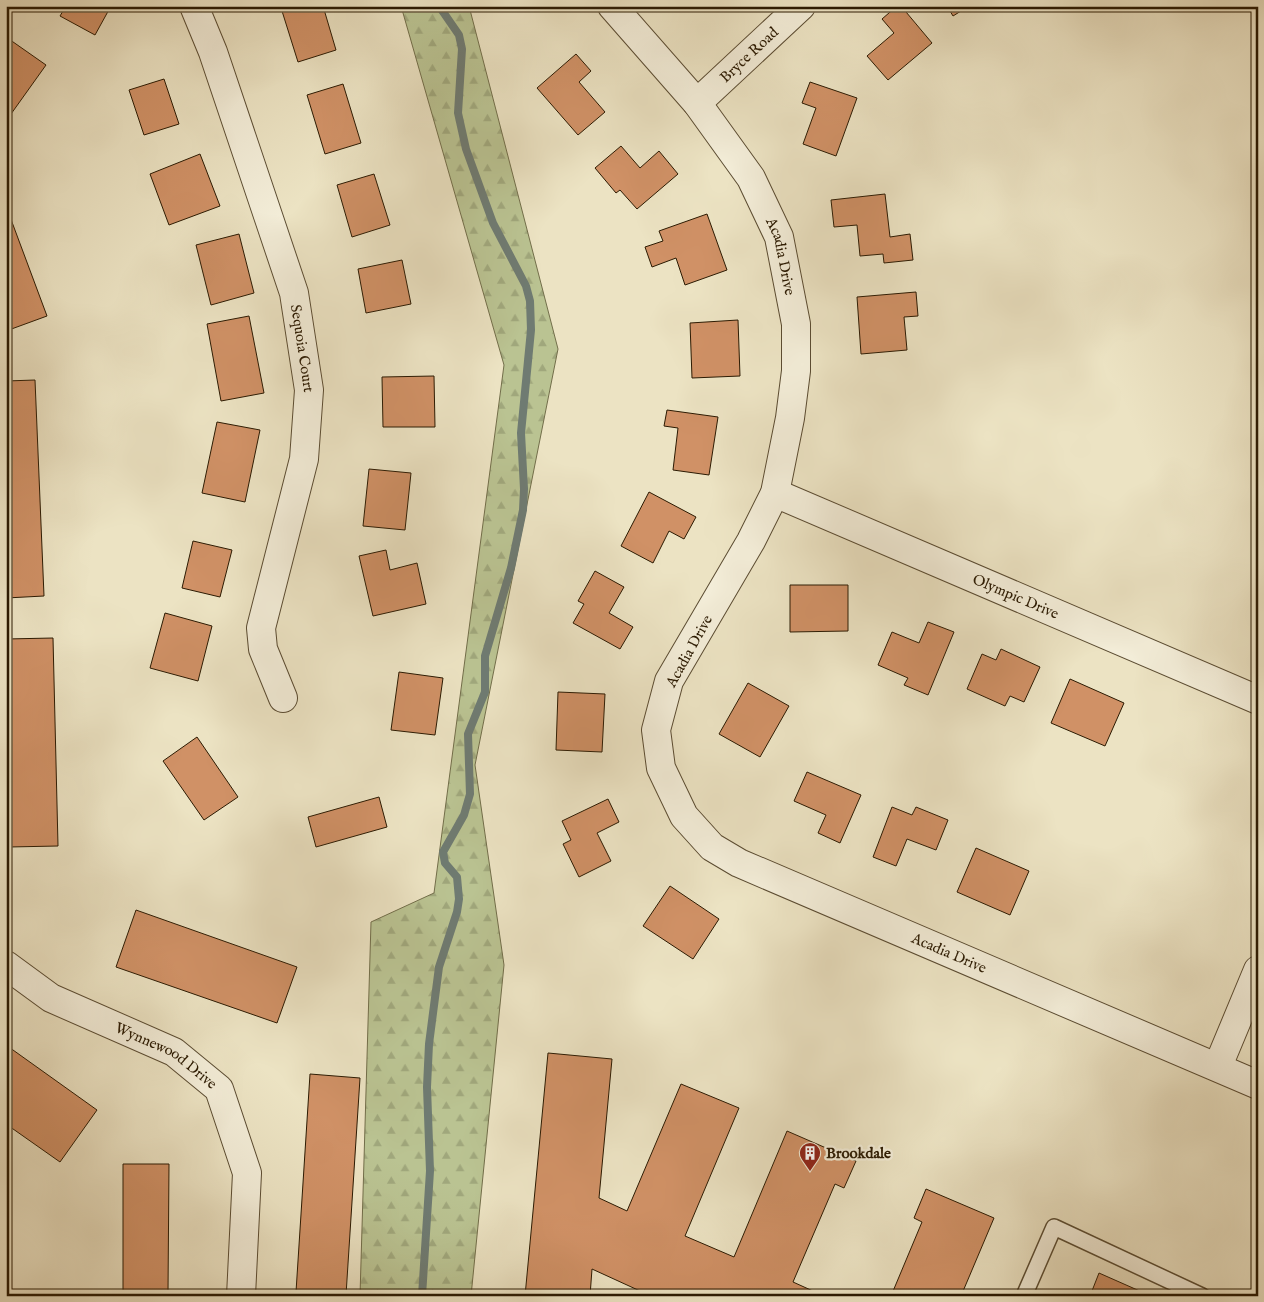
<svg xmlns="http://www.w3.org/2000/svg" width="1264" height="1302" font-family="'IM FELL English',serif">
<style>
.forest{fill:url(#forest-firs);stroke:#726e4a}
.lines{fill:none;stroke-linecap:round;stroke-linejoin:round}
.stream{stroke:#6f7b72;stroke-width:8}
.building{fill:#d09166;stroke:#2b1a02}
.lane-casing{stroke:#5b4c32;stroke-width:18}
.street-casing{stroke:#5b4c32;stroke-width:30}
.lane{stroke:#f3edd8;stroke-width:15}
.street{stroke:#f3edd8;stroke-width:28}
.labels{text-anchor:middle;stroke-width:4.5;stroke-linejoin:round;paint-order:stroke}
.street-label{font-size:15px;fill:#2b1a02;stroke:#f3edd8}
.poi-label{font-size:15px;font-weight:bold;fill:#2b1a02;stroke:#f3edd8;text-anchor:start}
</style>
<defs>
<pattern id="forest-firs" width="22" height="20" patternUnits="userSpaceOnUse" patternTransform="scale(1.25)"><rect width="22" height="20" fill="#bac392"/><path d="M5 1l3.5 6h-7zM16 11l3.5 6h-7z" fill="#a0a77c"/></pattern>
</defs>
<rect width="100%" height="100%" fill="#ece3c3"/>
<filter id="stains"><feTurbulence type="fractalNoise" baseFrequency=".004" numOctaves="4"/><feColorMatrix values="0 0 0 0 .2 0 0 0 0 .09 0 0 0 0 .02 0 0 0 .5 -.17"/></filter>
<radialGradient id="worn" r=".72"><stop offset=".6" stop-color="#630" stop-opacity="0"/><stop offset="1" stop-color="#630" stop-opacity=".3"/></radialGradient>
<path class="forest" d="M401,6H469L558,349L475,765L504,965L471,1296H360L371,922L434,893L504,365Z"/>
<g class="lines">
<path class="stream" d="M422,1296L430,1171L427,1087L429,1044L439,967L457,912L459,899L457,877L445,863L443,852L464,815L470,794L468,734L485,692V656L511,568L523,510L524,489L521,433L531,330L530,301L526,286L493,223L466,149L458,113L462,49L459,35L439,6"/>
</g>
<path class="building" d="M66,6H111L95,35L60,16Z
M298,6H323L336,50L298,62L282,11Z
M897,6H901L932,43L888,80L867,56L894,33L882,19Z
M947,6H969L953,16Z
M6,37L46,65L6,121Z
M576,54L591,71L579,82L605,112L578,135L537,88Z
M164,79L179,124L144,135L129,90Z
M810,82L857,98L836,156L803,144L816,108L802,103Z
M343,84L361,143L325,154L307,95Z
M621,146L640,168L659,151L678,174L637,209L620,190L616,193L595,168Z
M200,154L220,206L169,225L150,174Z
M374,174L390,225L352,237L337,185Z
M885,194L890,237L910,234L913,260L884,263L883,254L860,256L857,225L834,227L831,200Z
M6,206L47,316L6,331Z
M707,214L727,270L685,285L676,258L652,267L645,247L663,241L659,231Z
M239,234L254,293L211,305L196,245Z
M402,260L411,304L366,313L358,269Z
M916,292L918,316L904,317L907,350L861,354L857,297Z
M249,316L264,393L221,401L207,324Z
M738,320L740,376L692,378L690,323Z
M434,376L435,427H383L382,377Z
M35,380L44,596L6,598V381Z
M667,410L718,417L709,475L673,470L678,428L664,426Z
M217,422L260,430L245,502L202,493Z
M369,469L411,473L405,530L363,526Z
M649,492L696,517L684,539L669,531L653,563L621,546Z
M193,541L232,550L220,597L182,588Z
M386,550L390,570L417,563L426,604L373,616L359,556Z
M595,571L624,587L609,613L633,627L620,649L573,623L584,604L578,601Z
M790,585H848V631L790,632Z
M165,613L212,626L198,681L150,668Z
M928,622L954,632L928,695L904,685L908,678L878,665L892,632L919,643Z
M53,638L58,846L9,847L6,639Z
M1001,649L1040,667L1024,702L1010,696L1005,706L967,689L982,654L996,660Z
M399,672L443,678L435,735L391,730Z
M1070,679L1124,703L1105,746L1051,723Z
M748,683L789,706L760,757L719,734Z
M558,692L605,694L602,752L556,750Z
M197,737L238,797L204,820L163,761Z
M807,772L861,795L840,843L818,833L826,815L794,801Z
M379,797L387,827L316,847L308,817Z
M608,799L619,822L597,833L611,861L579,877L563,844L571,840L562,821Z
M892,807L912,815L916,807L948,820L936,850L907,839L896,866L873,857Z
M976,848L1029,871L1010,915L957,892Z
M670,886L719,919L693,959L643,926Z
M136,910L297,967L277,1023L116,967Z
M6,1045L97,1110L60,1162L6,1124Z
M548,1053L612,1059L599,1198L627,1211L681,1084L739,1108L685,1236L734,1257L787,1131L856,1161L844,1188L835,1184L793,1282L824,1296H651L592,1269L590,1296H525Z
M310,1074L360,1078L346,1295L296,1292Z
M123,1164H169L168,1293H123Z
M926,1189L994,1218L961,1296H891L922,1222L914,1218Z
M1099,1273L1151,1296H1090Z"/>
<g class="lines">
<g class="lane-casing">
<path id="lane" d="M1024,1296L1054,1227L1202,1296"/>
</g>
<g class="street-casing">
<g id="street">
<path id="s1" d="M194,6L213,52L294,293L309,390L304,459L261,628L263,649L283,698"/>
<path id="s2" d="M612,6L697,103L751,178L779,237L796,324V371L790,418L775,493L751,541L669,681L656,730L661,768L684,816L712,847L739,863L1258,1085"/>
<path id="s3" d="M697,103L801,6"/>
<path id="s4" d="M775,493L1258,700"/>
<path id="s5" d="M6,965L51,998L174,1052L219,1089L247,1173L241,1296"/>
<path d="M1218,1066L1258,970"/>
</g>
</g>
<use href="#lane" class="lane"/>
<use href="#street" class="street"/>
</g>
<defs>
<g id="building-pin" transform="scale(1.125)"><path d="M0 17L-7.5 6A9.5 9.5 0 1 1 7.5 6Z" fill="#8f2418" stroke="#f3edd8"/><path d="M-4-6H4V6H1V3H-1V6H-4ZM-2.5-4.3h1.7v1.8h-1.7ZM.8-4.3h1.7v1.8H.8ZM-2.5-1h1.7V.8h-1.7ZM.8-1h1.7V.8H.8Z" fill="#fff"/></g>
</defs>
<g fill-rule="evenodd">
<use href="#building-pin" x="810" y="1153"/>
</g>
<g class="labels">
<g class="street-label">
<text dy="5" stroke="none"><textPath href="#s3" startOffset="71">Bryce Road</textPath></text>
<text dy="5" stroke="none"><textPath href="#s2" startOffset="306">Acadia Drive</textPath></text>
<text dy="5" stroke="none"><textPath href="#s1" startOffset="360">Sequoia Court</textPath></text>
<text dy="5" stroke="none"><textPath href="#s4" startOffset="262">Olympic Drive</textPath></text>
<text transform="translate(689 651) rotate(-61)" y="5">Acadia Drive</text>
<text dy="5" stroke="none"><textPath href="#s2" startOffset="1206">Acadia Drive</textPath></text>
<text dy="5" stroke="none"><textPath href="#s5" startOffset="185">Wynnewood Drive</textPath></text>
</g>
<g class="poi-label">
<text x="826" y="1158">Brookdale</text>
</g>
</g>
<rect width="1264" height="1302" fill="none" stroke="#ece3c3" stroke-width="25"/>
<rect x="8" y="8" width="1249" height="1287" fill="none" stroke="#2b1a02" stroke-width="2.5"/>
<rect x="12" y="12" width="1239" height="1277" fill="none" stroke="#2b1a02"/>
<rect width="100%" height="100%" filter="url(#stains)"/>
<rect width="100%" height="100%" fill="url(#worn)"/>
</svg>
